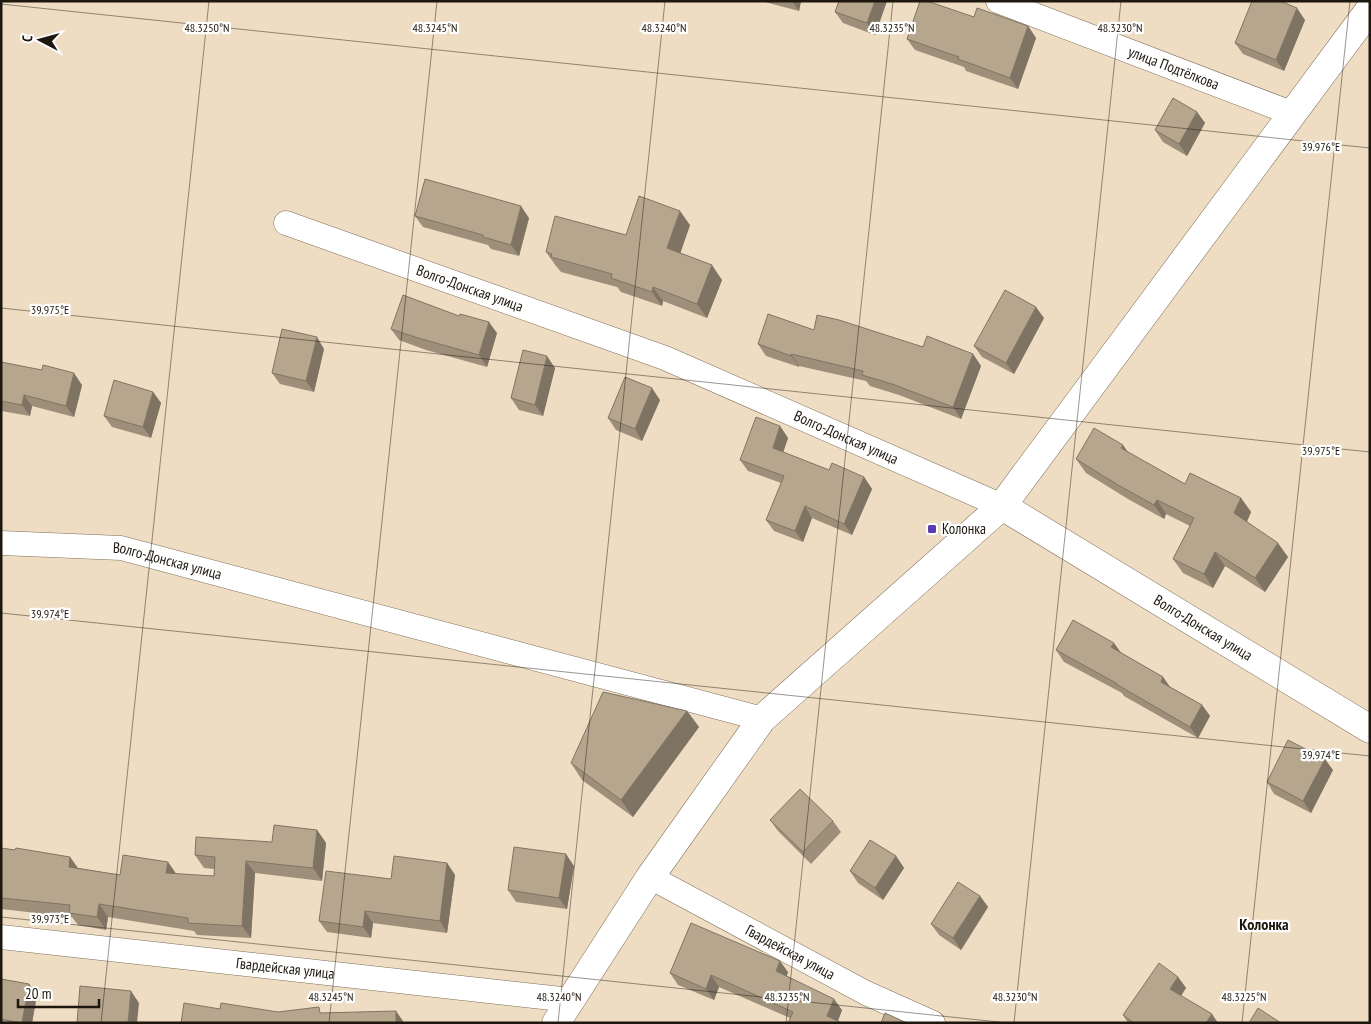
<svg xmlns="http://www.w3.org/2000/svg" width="1371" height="1024" font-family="'PT Sans Narrow',sans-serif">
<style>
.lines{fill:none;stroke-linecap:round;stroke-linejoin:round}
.minor-casing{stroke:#7f7059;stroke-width:25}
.tertiary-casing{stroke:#7f7059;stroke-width:29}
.minor{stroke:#fff;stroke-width:24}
.tertiary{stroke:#fff;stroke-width:28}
.wall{fill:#9d8f7a}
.shaded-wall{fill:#7f7463}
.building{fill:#b6a68e;stroke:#7f7463}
.ticks{fill:none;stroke:#1d170e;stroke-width:1;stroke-opacity:0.45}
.poi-dot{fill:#563cb4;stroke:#fff;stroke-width:2}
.labels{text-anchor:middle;stroke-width:4.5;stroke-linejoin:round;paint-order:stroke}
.street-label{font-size:15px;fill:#1d170e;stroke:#fff}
.poi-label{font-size:15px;fill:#1d170e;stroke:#fff;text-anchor:start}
.neighbourhood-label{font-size:16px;font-weight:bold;fill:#1d170e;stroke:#fff}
.ticks-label{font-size:12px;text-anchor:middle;fill:#1d170e;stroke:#fff;stroke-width:4.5;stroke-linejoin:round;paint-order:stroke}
</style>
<rect width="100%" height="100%" fill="#eeddc3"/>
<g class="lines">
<g class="minor-casing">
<g id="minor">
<path id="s1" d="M998,1L1291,113"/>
<path id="s2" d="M286,223L665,358L1002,506"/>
<path id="s3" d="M1,543L121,548L762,719"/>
<path id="s4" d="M650,877L866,993L933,1023"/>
<path id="s5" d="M1,937L570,1000"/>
</g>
</g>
<g class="tertiary-casing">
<g id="tertiary">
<path id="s6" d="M1002,506L1370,729"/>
<path d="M556,1023L650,877L762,719L1002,506L1370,9"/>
</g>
</g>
<use href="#minor" class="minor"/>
<use href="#tertiary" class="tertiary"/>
</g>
<path class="wall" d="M761,1H801L799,11Z
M839,1H887L875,35L843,23L835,12Z
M974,17L1028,26L1036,38L1018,89L966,71L964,67L915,50L907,39Z
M1305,20L1284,71L1243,54L1235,43Z
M1197,112L1205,123L1187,156L1163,142L1155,130Z
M415,216L529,218L519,256L491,249L488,245L423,227Z
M690,225L680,253L722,280L707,318L663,301L662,306L621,292L617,287L561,272L557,267L556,266L546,252L626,235Z
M459,316L497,333L487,367L426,350L399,340L391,329Z
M1044,318L1014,374L982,357L974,346Z
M814,330L973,354L981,366L961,419L899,395L870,386L866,381L799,366V367L766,356L758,344Z
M324,349L314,392L280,384L272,373Z
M1,362L82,385L74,417L32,406L30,416L1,411Z
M555,368L543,416L519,410L511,398Z
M153,392L161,403L151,438L112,427L104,416Z
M660,400L642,441L616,430L608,418Z
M780,426L788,438L783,452L829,470L864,477L872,489L852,535L812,518L803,542L774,531L766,520L781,483L748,471L740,460Z
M1128,453L1185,484L1241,498L1251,512L1247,522L1288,557L1265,592L1225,566L1213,588L1183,573L1173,559L1190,526L1166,514L1164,519L1128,499L1086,473L1076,459Z
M1056,650L1121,653L1163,677L1171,688L1202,705L1210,716L1198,738L1124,696L1122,693L1064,662Z
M687,711L699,727L633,817L582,780L571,763Z
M1333,770L1311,813L1274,794L1267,782Z
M770,820L833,821L841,832L811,864L778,831Z
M317,830L326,843L322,881L255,873L251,938L197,935L194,931L108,917L106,930L78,925L72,917L1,909V848L70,857L78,868L120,875L168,862L176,874L214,876V869L204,868L195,855L272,842Z
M896,856L904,868L883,900L858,883L850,871Z
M447,863L455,875L447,933L373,923L371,938L327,932L319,921L391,879Z
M574,866L567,909L516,902L508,890Z
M980,896L988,907L961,950L939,935L931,924Z
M788,972L787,976L842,1010L838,1021L790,1018L719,987L714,1000L678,985L670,973Z
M1178,977L1186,988L1181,996L1218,1023H1128L1123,1015Z
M1,979L29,984L37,995L32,1023H1Z"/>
<path class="shaded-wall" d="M792,1H801L799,11Z
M875,1H887L875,35L867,23Z
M1297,8L1305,20L1284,71L1276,60Z
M1028,26L1036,38L1018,89L1010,78Z
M1197,112L1205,123L1187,156L1179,144Z
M521,206L529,218L519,256L511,245Z
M680,211L690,225L677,263L667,248Z
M712,265L722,280L707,318L697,304Z
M653,287L663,301L662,306L652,292Z
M1036,307L1044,318L1014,374L1006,363Z
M489,322L497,333L487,367L479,355Z
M317,337L324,349L314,392L306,381Z
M791,354L799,366V367L791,356Z
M973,354L981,366L961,419L953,407Z
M547,356L555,368L543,416L535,405Z
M74,373L82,385L74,417L66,406Z
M652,388L660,400L642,441L635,429Z
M153,392L161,403L151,438L143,427Z
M24,395L32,406L30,416L22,405Z
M780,426L788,438L781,459L773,448Z
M1123,445L1133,459L1121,448Z
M864,477L872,489L852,535L844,524Z
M1241,498L1251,512L1244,527L1234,513Z
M1157,500L1166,514L1164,519L1154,505Z
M805,506L812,518L803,542L795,531Z
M1278,543L1288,557L1265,592L1255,578Z
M1215,552L1225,566L1213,588L1204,574Z
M1114,643L1122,654L1111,647Z
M1163,677L1171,689L1161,682Z
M1202,705L1210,716L1198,738L1190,727Z
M687,711L699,727L633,817L621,800Z
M1325,759L1333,770L1311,813L1303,801Z
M317,830L326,843L322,881L313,868Z
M566,854L574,866L567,909L559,898Z
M896,856L904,868L883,900L875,888Z
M70,857L79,870L69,867Z
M246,861L255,873L251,938L242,926Z
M168,862L177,875L166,873Z
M447,863L455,875L447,933L440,921Z
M980,896L988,907L961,950L953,938Z
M99,904L108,917L106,930L97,917Z
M365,911L373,923L371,938L363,927Z
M780,961L788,972L784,982L776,971Z
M711,975L719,987L714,1000L706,989Z
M1178,977L1186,988L1178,1000L1170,989Z
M29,984L37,995L32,1023H22Z
M131,991L139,1003L137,1023H128Z
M834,999L842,1010L837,1023L827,1016Z
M396,1011L403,1021V1023H396Z
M1212,1014L1218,1023H1206Z"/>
<path class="building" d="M839,1H875L867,23L835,12Z
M920,1H927L974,17L977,8L1028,26L1010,78L958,59L959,57L907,39Z
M1252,1H1280L1297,8L1276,60L1235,43Z
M1173,98L1197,112L1179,144L1155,130Z
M425,179L521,206L511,245L483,237V235L415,216Z
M639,196L680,211L667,248L712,265L697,304L653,287L652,292L611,278L612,274L551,257L552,254L546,252L555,216L626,235Z
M1005,290L1036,307L1006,363L974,346Z
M403,295L459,316L460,314L489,322L479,355L418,338L391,329Z
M768,314L814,330L817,315L839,320L923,347L927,336L973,354L953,407L892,384L862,375L863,371L791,354V356L758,344Z
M282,329L317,337L306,381L272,373Z
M523,350L547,356L535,405L511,398Z
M1,362L42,370L43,365L74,373L66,406L24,395L22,405L1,401Z
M625,377L652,388L635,429L608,418Z
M114,380L153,392L143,427L104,416Z
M756,417L780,426L773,448L829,470L832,463L864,477L844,524L805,506L795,531L766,520L784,476L740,460Z
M1094,428L1123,445L1121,448L1185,484L1190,473L1241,498L1234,513L1278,543L1255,578L1215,552L1204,574L1173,559L1194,518L1157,500L1154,505L1118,485L1076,459Z
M1073,620L1114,643L1111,647L1163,677L1161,682L1202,705L1190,727L1116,684V683L1056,650Z
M603,692L687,711L621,800L571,763Z
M1288,740L1325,759L1303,801L1267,782Z
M800,789L833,821L803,852L770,820Z
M274,825L317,830L313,868L246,861L242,926L188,923V918L99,904L97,917L69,913L70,905L1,898V848L15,850L16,848L70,857L69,867L120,875L123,855L168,862L166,873L214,876L215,857L195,855L196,837L272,842Z
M870,840L896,856L875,888L850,871Z
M514,847L566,854L559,898L508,890Z
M394,856L447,863L440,921L365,911L363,927L319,921L326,871L391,879Z
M958,882L980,896L953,938L931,924Z
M691,923L780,961L776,971L834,999L827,1016L842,1023H788L793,1012L711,975L706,989L670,973Z
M1159,963L1178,977L1170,989L1212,1014L1206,1023H1134L1123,1015Z
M1,979L29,984L22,1023L1,1019Z
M80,986L131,991L128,1023H77Z
M184,1003L220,1009L221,1003L278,1012L319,1007L320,1013L396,1011V1023H181Z
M1258,1008L1281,1023H1249Z
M885,1013L907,1023H881Z"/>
<path class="ticks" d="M1,4L1370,148M1,308L1370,452M1,613L1370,756M1,917L1008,1023M101,1023L209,1M329,1023L437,1M558,1023L665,1M786,1023L893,1M1014,1023L1121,1M1242,1023L1350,1"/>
<rect class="poi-dot" x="927" y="524" width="10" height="10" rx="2.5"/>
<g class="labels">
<g class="street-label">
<text dy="5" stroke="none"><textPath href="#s1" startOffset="188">улица Подтёлкова</textPath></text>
<text dy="5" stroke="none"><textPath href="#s2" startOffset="195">Волго-Донская улица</textPath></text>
<text dy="5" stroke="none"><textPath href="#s2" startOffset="600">Волго-Донская улица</textPath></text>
<text dy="5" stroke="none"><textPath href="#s3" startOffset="168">Волго-Донская улица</textPath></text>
<text dy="5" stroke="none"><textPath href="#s6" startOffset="235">Волго-Донская улица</textPath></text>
<text dy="5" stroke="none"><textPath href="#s4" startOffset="159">Гвардейская улица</textPath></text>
<text dy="5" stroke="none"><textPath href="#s5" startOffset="286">Гвардейская улица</textPath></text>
</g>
<g class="poi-label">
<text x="942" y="534">Колонка</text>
</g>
<g class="neighbourhood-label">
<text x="1264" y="930">Колонка</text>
</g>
</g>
<g class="ticks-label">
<text x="207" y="32">48.3250°N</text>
<text x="435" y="32">48.3245°N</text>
<text x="664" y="32">48.3240°N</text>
<text x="892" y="32">48.3235°N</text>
<text x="1120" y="32">48.3230°N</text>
<text x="1321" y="151">39.976°E</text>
<text x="50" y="314">39.975°E</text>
<text x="1321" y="455">39.975°E</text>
<text x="50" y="618">39.974°E</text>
<text x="1321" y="759">39.974°E</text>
<text x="50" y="923">39.973°E</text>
<text x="331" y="1001">48.3245°N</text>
<text x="559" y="1001">48.3240°N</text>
<text x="787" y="1001">48.3235°N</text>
<text x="1015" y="1001">48.3230°N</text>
<text x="1244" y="1001">48.3225°N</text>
</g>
<rect width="1371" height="1024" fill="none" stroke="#1d170e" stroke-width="5"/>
<g transform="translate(40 40) rotate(276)" stroke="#ffffff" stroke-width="4" paint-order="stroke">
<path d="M0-4L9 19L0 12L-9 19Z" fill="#1d170e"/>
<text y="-8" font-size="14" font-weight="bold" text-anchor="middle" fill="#1d170e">С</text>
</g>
<path d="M18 999v8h81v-8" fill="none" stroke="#1d170e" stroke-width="2.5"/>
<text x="25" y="999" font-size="15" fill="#1d170e" stroke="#ffffff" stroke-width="4" paint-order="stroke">20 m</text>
</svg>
